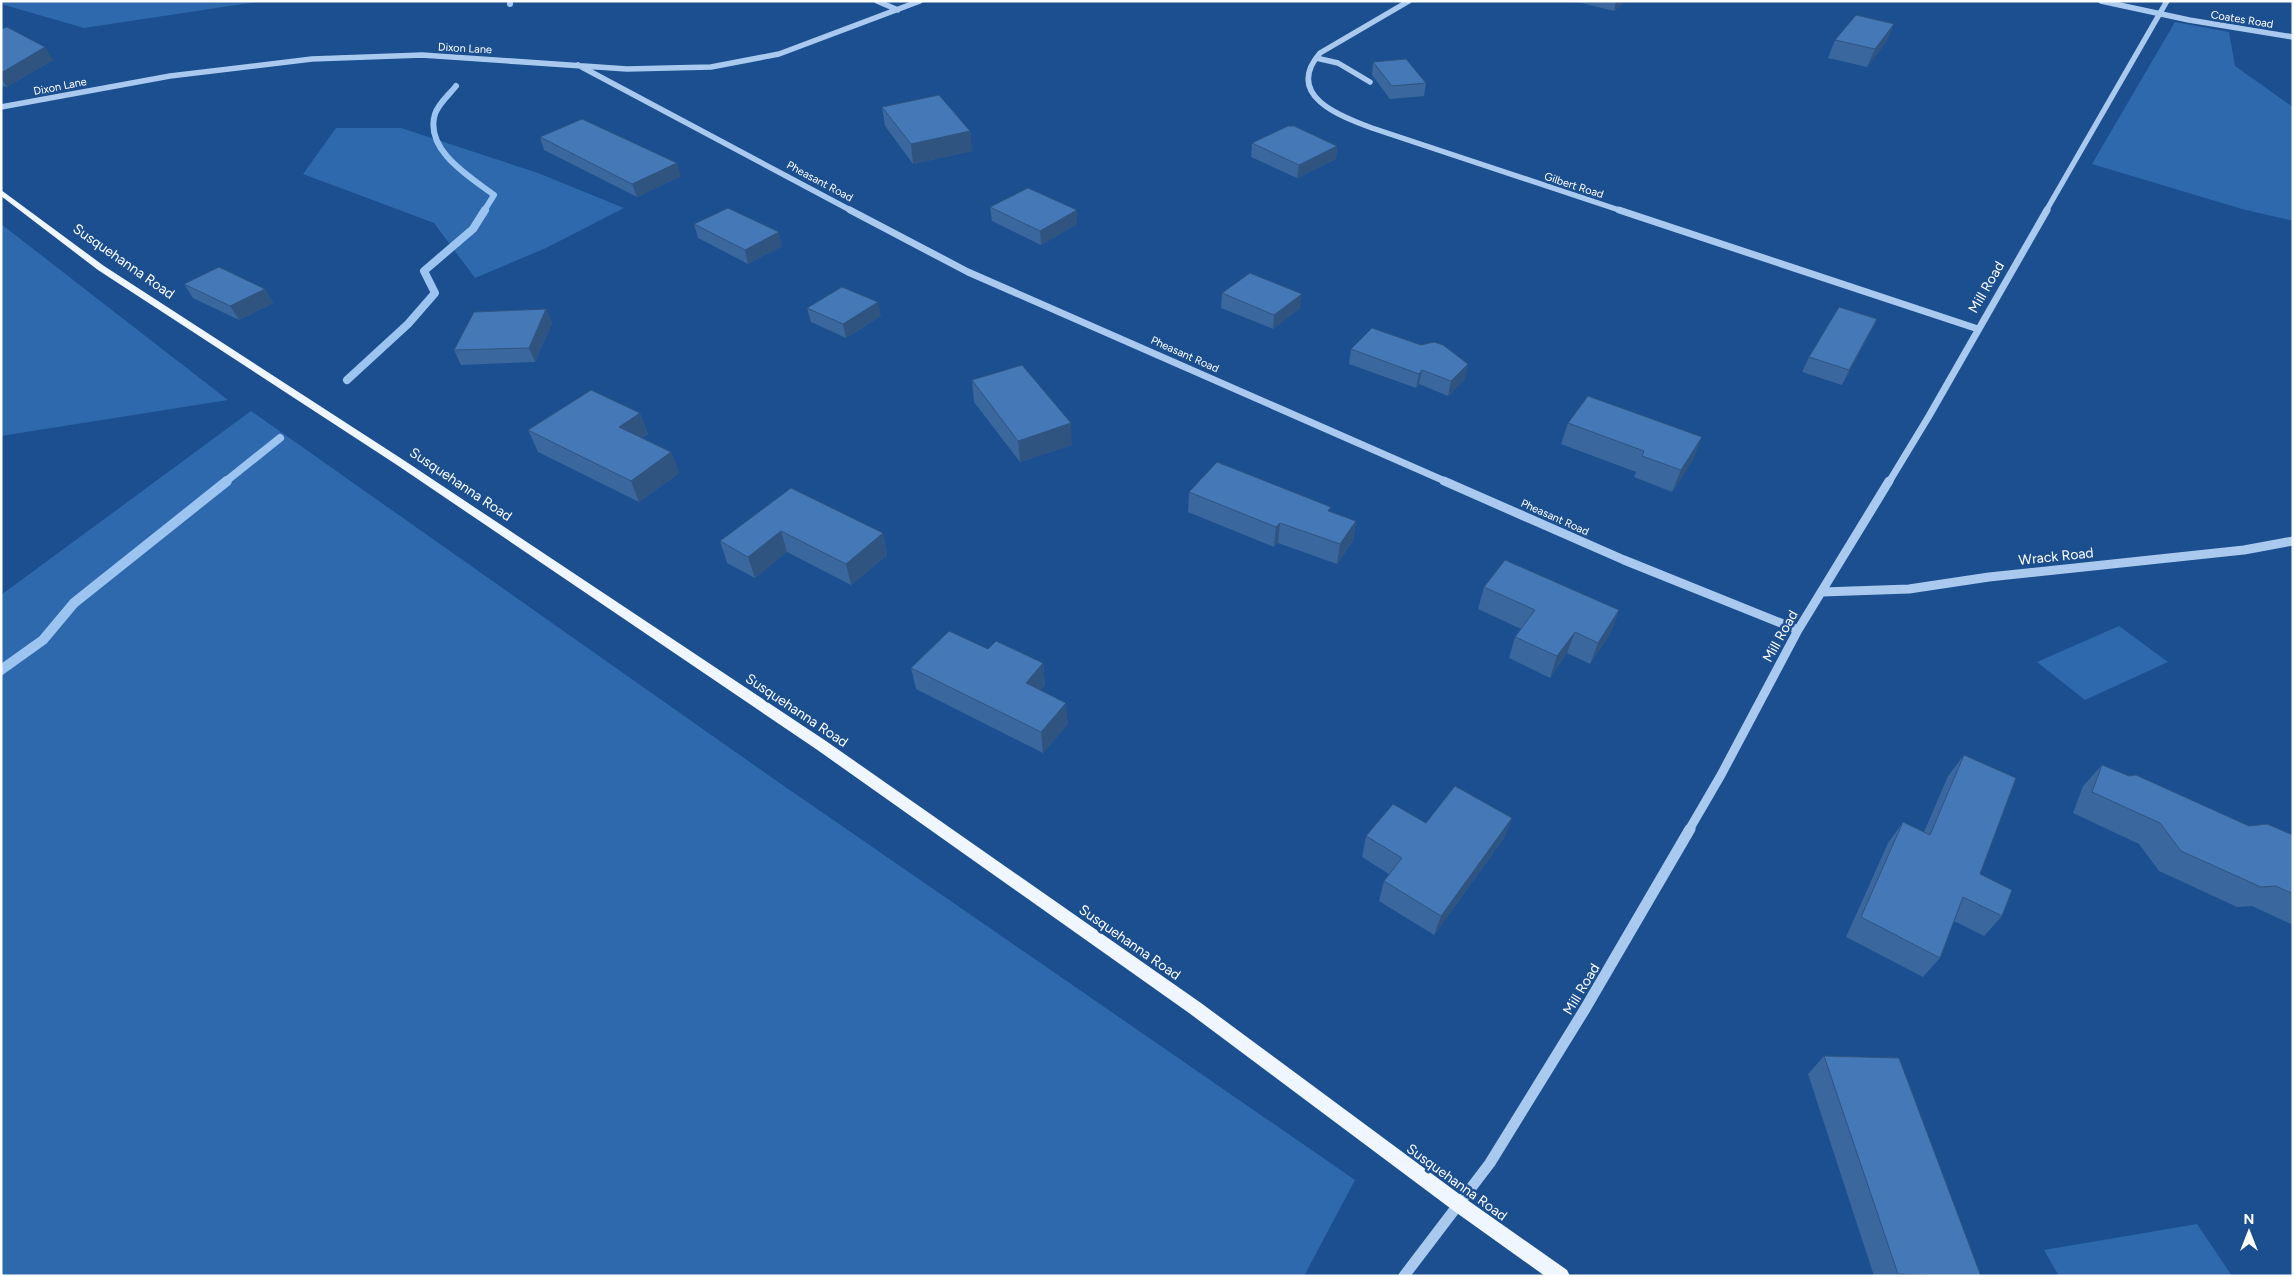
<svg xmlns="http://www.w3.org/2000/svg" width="2294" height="1277" font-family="Figtree,sans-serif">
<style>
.green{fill:#2e69ad}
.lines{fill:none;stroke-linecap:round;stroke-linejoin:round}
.stream-far2{stroke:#9cc4f0;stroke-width:6}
.stream-far1{stroke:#9cc4f0;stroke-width:8}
.stream{stroke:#9cc4f0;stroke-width:10}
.minor-far3{stroke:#a9c9ee;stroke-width:5.5}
.minor-far2{stroke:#a9c9ee;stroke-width:7}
.minor-far1{stroke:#a9c9ee;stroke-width:9}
.minor{stroke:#a9c9ee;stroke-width:11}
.major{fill:#f0f6ff;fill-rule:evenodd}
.wall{fill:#3a679d}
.shaded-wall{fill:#305480}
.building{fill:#4478b7;stroke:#305480}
.labels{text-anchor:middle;stroke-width:5;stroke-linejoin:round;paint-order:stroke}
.far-street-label{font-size:11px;fill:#fff;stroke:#1b4f8f}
.street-label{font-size:14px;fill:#fff;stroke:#1b4f8f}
</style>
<rect width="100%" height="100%" fill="#1b4f8f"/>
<path class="green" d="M1,1H263L84,28L1,4Z
M2175,22L2229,32L2235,66L2293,107V221L2242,209L2092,164Z
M336,128H401L538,173L624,208L546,248L475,278L434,223L303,174Z
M1,224L228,400L1,436Z
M251,411L771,777L1355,1180L1304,1276H1V595Z
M2119,626L2168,662L2085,700L2037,662Z
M2197,1224L2232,1276H2059L2044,1250Z"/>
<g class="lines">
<path class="stream-far2" d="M510,1V4
M456,86C449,95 438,104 435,114C424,150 470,177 494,195L484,211"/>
<path class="stream-far1" d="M347,380L408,324L435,293L424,271L473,229L485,210
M225,482L280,438"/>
<path class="stream" d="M1,670L43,640L74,603L227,481"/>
<path class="minor-far3" d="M877,1L898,10
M1409,1L1320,53C1284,95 1339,116 1372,128L1622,211
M2101,1L2189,20L2293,37
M1316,58L1338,63L1370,82
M578,65L852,211
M1,107L170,76L312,59L422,55L627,69L711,67L779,54L920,1
M2046,211L2167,1"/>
<path class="minor-far2" d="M850,210L968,272L1447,482
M1619,210L1978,329
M1889,482L1929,416L2047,210"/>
<path class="minor-far1" d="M1444,481L1624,560L1798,630
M1822,592L1909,589L1989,577L2244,550L2293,541
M1689,830L1721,775L1798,630L1889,481"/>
<path class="minor" d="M1404,1276L1490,1163L1585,1009L1690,829"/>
<path class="major" d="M1,190L104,266L405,461L826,741L1201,1003L1466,1199L1567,1270L1570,1276H1545L1454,1211L1189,1013L816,749L397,465L98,270L1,196Z"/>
</g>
<path class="wall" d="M1573,1H1626L1614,11Z
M1894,24L1886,42L1867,67L1828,58L1835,40Z
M1,29L53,60L7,87L1,86Z
M1373,62L1426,83L1424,96L1390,99L1372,75Z
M882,107L970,131L972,151L913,164L885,126Z
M540,137L681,176L637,197L544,150Z
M1252,143L1337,146L1336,159L1297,178L1251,157Z
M990,207L1077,224L1041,245L992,221Z
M694,224L782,246L748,264L698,238Z
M184,284L265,289L273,303L239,320L193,298Z
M1222,293L1300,308L1273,329L1221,308Z
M807,308L881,316L846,338L811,322Z
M546,309L552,323L535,362L461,365L454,350Z
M1877,319L1870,333L1842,385L1802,372L1809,357Z
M1351,349L1465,379L1448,396L1419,384L1416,388L1349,364Z
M972,380L1072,445L1020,462L974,402Z
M640,413L648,434L642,438L671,452L679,473L639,502L538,452L528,430Z
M1568,423L1694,458L1672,492L1634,477L1636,472L1561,444Z
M791,488L883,533L887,555L851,585L787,552L755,578L727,563L720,541Z
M1189,492L1330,512L1356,521L1353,541L1337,564L1278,543L1274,547L1188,512Z
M1484,587L1619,610L1611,632L1590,664L1567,653L1550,678L1509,658L1515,637L1521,629L1478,609Z
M988,649L1043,663L1045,685L1040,690L1068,724L1043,753L916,689L911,668Z
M1964,755L1980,874L2002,916L1984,936L1954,921L1940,958L1923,977L1846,937L1888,843L1903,822L1924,832L1948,776Z
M2102,765L2129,776L2249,826L2293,835V925L2252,906L2237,907L2159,871L2139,844L2073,813L2083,786Z
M1512,818L1504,838L1434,935L1379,901L1384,881L1389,874L1362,857L1366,836L1426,823Z
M1824,1056L1981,1276H1874L1808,1074Z"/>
<path class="shaded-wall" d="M1616,1H1626L1614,11Z
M1894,24L1886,42L1867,67L1875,49Z
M45,47L53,60L7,87L1,78V73Z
M970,131L972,151L913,164L911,144Z
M1337,146L1336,159L1297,178L1299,165Z
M677,163L681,176L637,197L632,184Z
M1077,210V224L1041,245L1040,231Z
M779,232L782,246L748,264L745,250Z
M265,289L273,303L239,320L230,306Z
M1302,294L1300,308L1273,329L1274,315Z
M878,302L881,316L846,338L843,324Z
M546,309L552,323L535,362L529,348Z
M1877,319L1870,333L1842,385L1849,370Z
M1468,364L1465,379L1448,396L1451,381Z
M1422,370L1419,384L1416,388L1419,374Z
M640,413L648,434L627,449L619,427Z
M1071,423L1072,445L1020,462L1018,441Z
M1702,437L1694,458L1672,492L1681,470Z
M671,452L679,473L639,502L631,481Z
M1356,521L1353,541L1337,564L1340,544Z
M1280,523L1278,543L1274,547L1276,527Z
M781,531L787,552L755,578L748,557Z
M883,533L887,555L851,585L846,564Z
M1619,610L1611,632L1590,664L1598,643Z
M1575,632L1567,653L1550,678L1557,656Z
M1043,663L1045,685L1028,704L1026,683Z
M1066,703L1068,724L1043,753L1041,732Z
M1512,818L1504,838L1434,935L1441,916Z"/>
<path class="building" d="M1856,15L1894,24L1875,49L1835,40Z
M7,27L45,47L1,73V29Z
M1406,59L1426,83L1392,86L1373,62Z
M939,95L970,131L911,144L882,107Z
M582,119L677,163L632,184L540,137Z
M1288,126H1294L1337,146L1299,165L1252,143Z
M1028,188L1077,210L1040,231L990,207Z
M728,208L779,232L745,250L694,224Z
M219,267L265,289L230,306L184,284Z
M1250,273L1302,294L1274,315L1222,293Z
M842,287L878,302L843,324L807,308Z
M1839,307L1877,319L1849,370L1809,357Z
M546,309L529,348L454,350L474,312Z
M1372,328L1421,345L1434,342L1443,345L1468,364L1451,381L1422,370L1419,374L1351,349Z
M1022,365L1071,423L1018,441L972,380Z
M591,390L640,413L619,427L671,452L631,481L528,430Z
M1588,396L1702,437L1681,470L1642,456L1644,451L1568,423Z
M1217,462L1331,507L1328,511L1356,521L1340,544L1280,523L1276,527L1189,492Z
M791,488L883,533L846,564L781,531L748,557L720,541Z
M1505,560L1619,610L1598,643L1575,632L1557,656L1515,637L1535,610L1484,587Z
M949,631L988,649L996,641L1043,663L1026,683L1066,703L1041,732L911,668Z
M1964,755L2016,778L1980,874L2012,890L2002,916L1963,897L1940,958L1861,917L1903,822L1930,835Z
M2102,765L2129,776L2136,775L2249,826L2267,824L2293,835V894L2276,886L2261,887L2181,851L2160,823L2092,792Z
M1455,786L1512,818L1441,916L1384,881L1402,858L1366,836L1393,804L1426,823Z
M1824,1056L1899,1058L1981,1276H1938L1898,1274Z"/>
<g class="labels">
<g class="far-street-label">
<text transform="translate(2242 19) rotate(9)" y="4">Coates Road</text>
<text transform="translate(465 48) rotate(3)" y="4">Dixon Lane</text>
<text transform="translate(60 86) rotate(-11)" y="4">Dixon Lane</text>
<text transform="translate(820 181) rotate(28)" y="4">Pheasant Road</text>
<text transform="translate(1574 185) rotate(18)" y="4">Gilbert Road</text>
<text transform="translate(1185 354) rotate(24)" y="4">Pheasant Road</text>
<text transform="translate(1555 517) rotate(24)" y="4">Pheasant Road</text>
</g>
<g class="street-label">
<text transform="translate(124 261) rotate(35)" y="5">Susquehanna Road</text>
<text transform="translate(1986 287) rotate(-60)" y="5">Mill Road</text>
<text transform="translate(461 484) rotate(34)" y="5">Susquehanna Road</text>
<text transform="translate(2056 556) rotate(-6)" y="5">Wrack Road</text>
<text transform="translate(1780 636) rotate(-61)" y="5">Mill Road</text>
<text transform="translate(797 710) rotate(34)" y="5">Susquehanna Road</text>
<text transform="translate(1130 942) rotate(35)" y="5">Susquehanna Road</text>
<text transform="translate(1581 989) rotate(-59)" y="5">Mill Road</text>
<text transform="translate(1457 1182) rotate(36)" y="5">Susquehanna Road</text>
</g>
</g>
<rect width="2294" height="1277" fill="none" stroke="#ffffff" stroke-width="5"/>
<g transform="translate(2249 1232)" stroke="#1b4f8f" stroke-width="4" paint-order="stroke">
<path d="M0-4L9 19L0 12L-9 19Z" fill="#ffffff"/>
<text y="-8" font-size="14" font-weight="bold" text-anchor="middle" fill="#ffffff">N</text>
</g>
</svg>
